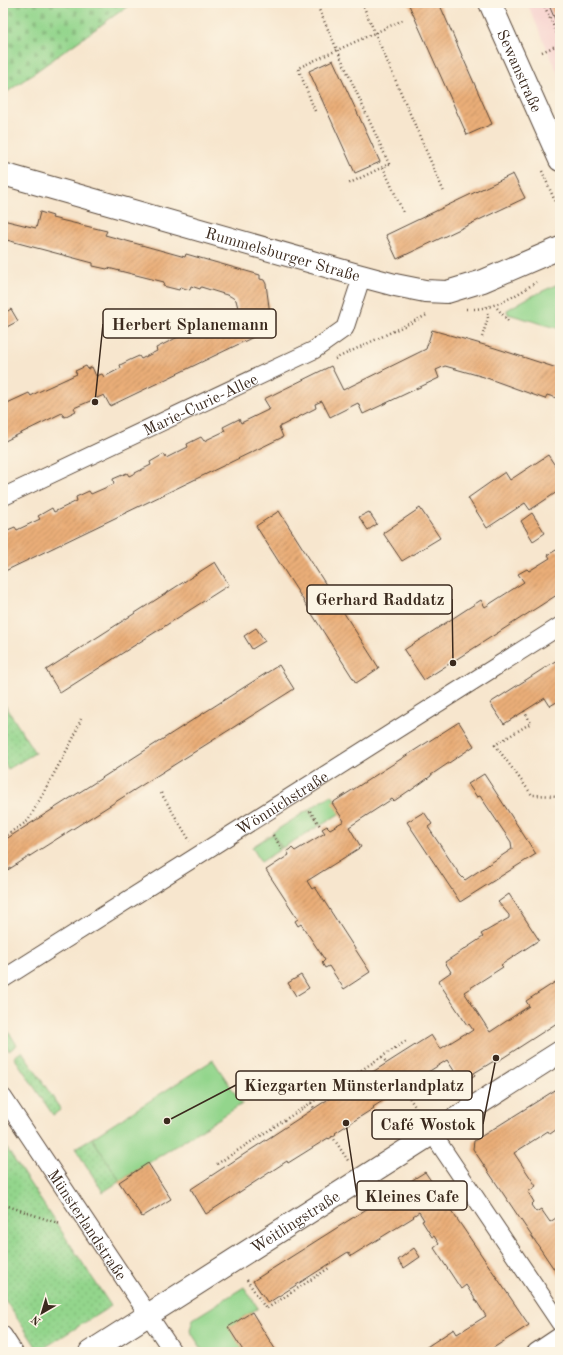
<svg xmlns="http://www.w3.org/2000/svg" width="563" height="1355" font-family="'Old Standard TT',serif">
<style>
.built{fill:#f7d0cd}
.green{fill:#93d58c;stroke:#678055}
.cemetery{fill:url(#cemetery-stones);stroke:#678055}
.park{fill:url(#park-dots);stroke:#678055}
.building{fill:url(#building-hatch)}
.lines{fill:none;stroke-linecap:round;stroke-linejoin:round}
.street-casing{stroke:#574638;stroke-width:19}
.secondary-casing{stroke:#574638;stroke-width:24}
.path{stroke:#574638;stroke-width:2.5;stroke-dasharray:1 3;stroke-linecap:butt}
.street{stroke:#fff;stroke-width:17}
.secondary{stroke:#fff;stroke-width:22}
.labels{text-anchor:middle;stroke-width:3.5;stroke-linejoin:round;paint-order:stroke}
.street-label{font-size:16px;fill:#3b2a1e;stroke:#fcf5e5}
.leader{fill:none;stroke:#3b2a1e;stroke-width:1.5}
.callout-dot{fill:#3b2a1e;stroke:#fcf5e5;stroke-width:1.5}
.callout{fill:#fcf5e5;stroke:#3b2a1e;stroke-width:1.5}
.callout-label{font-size:17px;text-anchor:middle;font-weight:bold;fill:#3b2a1e}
</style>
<defs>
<pattern id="cemetery-stones" width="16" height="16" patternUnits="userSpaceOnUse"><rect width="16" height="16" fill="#93d58c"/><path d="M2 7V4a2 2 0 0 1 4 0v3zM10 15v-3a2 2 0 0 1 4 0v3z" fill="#80b778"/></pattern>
<pattern id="park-dots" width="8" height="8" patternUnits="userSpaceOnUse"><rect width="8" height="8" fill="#93d58c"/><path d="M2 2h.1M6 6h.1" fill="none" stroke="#80b778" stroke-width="1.8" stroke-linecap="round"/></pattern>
<pattern id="building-hatch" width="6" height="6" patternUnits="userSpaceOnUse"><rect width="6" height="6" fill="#eaae78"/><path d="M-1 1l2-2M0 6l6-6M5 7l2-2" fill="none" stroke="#bf8e62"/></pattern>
</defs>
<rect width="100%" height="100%" fill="#fcf5e5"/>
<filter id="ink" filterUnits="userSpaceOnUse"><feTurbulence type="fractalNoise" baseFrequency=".025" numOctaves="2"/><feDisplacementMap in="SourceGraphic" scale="8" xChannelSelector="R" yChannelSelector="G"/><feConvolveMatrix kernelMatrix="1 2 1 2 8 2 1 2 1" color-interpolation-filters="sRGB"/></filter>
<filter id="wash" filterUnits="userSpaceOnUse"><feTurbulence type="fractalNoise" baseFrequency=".012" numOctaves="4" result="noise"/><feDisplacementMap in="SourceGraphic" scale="16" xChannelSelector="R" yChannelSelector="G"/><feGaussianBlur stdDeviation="0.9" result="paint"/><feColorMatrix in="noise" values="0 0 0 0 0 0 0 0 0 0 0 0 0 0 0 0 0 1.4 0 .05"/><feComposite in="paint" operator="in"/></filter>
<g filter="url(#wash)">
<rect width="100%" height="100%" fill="#f7e6ce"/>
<path class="built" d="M527,3H560V78Z"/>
<path class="green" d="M560,283V329L508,314L507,310L526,299Z
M332,795L342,812L320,826L309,809Z
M308,810L319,826L282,848L272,833Z
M272,834L281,849L261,862L252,847Z
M213,1060L242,1104L120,1181L92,1138Z
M244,1287L258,1308L229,1327L244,1352H204L190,1331L193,1319Z"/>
<path class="cemetery" d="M12,3H132L3,95V9Z"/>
<path class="park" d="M3,702L35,753L8,769L3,761Z
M3,1023L17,1045L9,1051L3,1041Z
M22,1051L61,1110L53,1115L14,1057Z
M92,1138L120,1181L103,1192L75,1148Z
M3,1143L111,1306L39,1351L3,1297Z"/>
<g id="blocks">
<path class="building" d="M414,3H439L492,124L467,135L409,5Z
M548,3H560V31Z
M333,60L380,162L355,173L309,71Z
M513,174L525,198L397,259L386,235Z
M40,212L53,216L52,218L107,231L105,235L185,257L186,254L260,275V279L264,280L266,284L271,322L268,323V325L264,328L266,331L110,406L104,395L74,408L76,411L64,417L62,413L3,442V405L29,393L31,396L38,392L77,374L75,371L86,366L88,369L92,367L96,376L102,374L104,377L121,368L120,365L130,360L139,356L141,359L157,351L156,348L172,340L189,332L190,335L233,316L238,308L236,300L230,296L201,287L200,289L191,286L190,290L180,287L179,290L163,286L164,282L108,268L107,269L93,266V263L3,239V220L36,228Z
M11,309L18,321L3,329V314Z
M432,330L495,348L560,369V399L547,395L545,399L484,377L445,366L436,370L439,378L363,414L358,403L330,417L322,401L315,404L316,408L279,427L283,437L3,572V532L15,527L17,530L40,519L38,516L52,508L54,512L77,501L76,497L89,491L91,494L114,484L113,479L127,473L129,476L151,465L150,462L164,454L166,458L188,447L187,444L201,437L204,441L225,431L223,427L239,419L241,423L270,409L264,399L331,366L343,390L426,349Z
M548,455L560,473V490L530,510L525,503L487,528L468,498L505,472L510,480Z
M420,508L440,538L402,561L383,533Z
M279,511L379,668L356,683L256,526Z
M369,512L377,524L368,530L359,517Z
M532,513L545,533L533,541L521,521Z
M556,550L558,552L560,551V593L424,680L404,650L481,600L485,607L524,582L518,574L527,569L529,571L550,558L548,555Z
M215,562L229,585L60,693L46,670Z
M256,628L265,641L252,649L244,636Z
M560,658V700L550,706L545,698L504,724L490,703Z
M279,665L294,689L3,873V841Z
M459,722L474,746L431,775V776L410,791V790L394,801L392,799L349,827L361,847L307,881L312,889L315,887L370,972L344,989L329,966L325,968L322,963L325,960L301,924L298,926L295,921L298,919L266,870L289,855L287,851L290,850L292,848L295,851L325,833L322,829L327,826L330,829L344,821L332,803Z
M484,774L536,854L460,902L407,822L424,812L432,824L428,827L460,875L465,880L512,849L511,842L480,796L477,797L468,784Z
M509,894L539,940L501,965L503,967L464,992L490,1032L529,1006L526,1001L560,979V1021L495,1063L494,1061L474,1073L475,1075L462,1083L447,1060L373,1107L374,1108L335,1133L336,1134L329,1139L328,1138L288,1163L287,1161L206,1214L191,1189L356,1081L357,1082L431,1035L440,1049L466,1033L467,1034L473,1030L469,1024L467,1025L438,981L451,972L445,962L483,937L481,934L509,918V915L498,902Z
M301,975L309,988L296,996L288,983Z
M560,1087V1127L550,1134L548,1131L514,1153L536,1186L528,1192L534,1202L531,1205L536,1212L541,1209L550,1222L556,1218L560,1224V1278L473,1149L474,1141Z
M148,1163L171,1199L142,1217L119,1182Z
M425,1172L529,1325L487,1352H419L454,1329L457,1334L486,1316L466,1285L461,1289L434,1248L439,1244L434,1236L432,1237L422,1221L424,1220L419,1212L413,1216L414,1217L351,1256L348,1252L268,1303L253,1281Z
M414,1248L420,1257L404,1268L398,1260Z
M252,1312L263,1330L277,1352H244L228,1327Z"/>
</g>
</g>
<g filter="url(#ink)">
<use href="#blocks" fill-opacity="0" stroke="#574638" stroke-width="1"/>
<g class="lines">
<g class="street-casing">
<g id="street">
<path id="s1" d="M3,497L314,350L345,328L362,276"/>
<path id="s2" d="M3,979L560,626"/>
<path id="s3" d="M3,1097L173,1352"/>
<path d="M432,1133L560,1323"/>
<path d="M3,1335L14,1352"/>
<path d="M536,1352L560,1336"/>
</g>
</g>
<g class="secondary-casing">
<g id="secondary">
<path id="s4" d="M490,3L560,160"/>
<path id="s5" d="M3,174L354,274L395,285L425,291L447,292L483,281L560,248"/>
<path id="s6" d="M90,1352L560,1052"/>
</g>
</g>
<path class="path" d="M316,3L389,164L348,184
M362,3L444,192
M543,3L560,40
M542,52L560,44
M315,111L298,68L403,20
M383,167L403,212
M542,171L560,213
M497,308L509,322
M466,309C491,311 516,296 536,282
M482,337L488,318L487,312
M335,359L427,315
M524,711L531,723L495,745L532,795L560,796
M161,793L190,841
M310,811L320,826
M273,835L282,849
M3,837L28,821L74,737L81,719
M382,1057L387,1063
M403,1088L421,1116
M311,1103L314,1108
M332,1136L349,1162
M217,1164L406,1041
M3,1199L5,1205L3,1208
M5,1205L60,1224
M247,1280L266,1309L329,1268"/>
<use href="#street" class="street"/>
<use href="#secondary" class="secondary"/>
</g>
</g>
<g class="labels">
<g class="street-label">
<text dy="6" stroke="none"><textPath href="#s4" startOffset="74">Sewanstraße</textPath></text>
<text dy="6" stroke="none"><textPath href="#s5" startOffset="291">Rummelsburger Straße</textPath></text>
<text dy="6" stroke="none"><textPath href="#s1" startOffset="218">Marie-Curie-Allee</textPath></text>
<text dy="6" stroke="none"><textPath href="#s2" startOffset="330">Wönnichstraße</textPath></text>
<text dy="6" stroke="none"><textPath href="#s6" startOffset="243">Weitlingstraße</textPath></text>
<text dy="6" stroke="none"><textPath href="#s3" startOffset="153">Münsterlandstraße</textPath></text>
</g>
</g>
<path class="leader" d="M95 402L103 324M453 663L452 599M167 1121L236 1085M496 1058L483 1124M346 1123L357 1196"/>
<g class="callout-dot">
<circle cx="95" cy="402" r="4"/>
<circle cx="453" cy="663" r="4"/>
<circle cx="167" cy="1121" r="4"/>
<circle cx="496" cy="1058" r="4"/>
<circle cx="346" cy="1123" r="4"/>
</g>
<g class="callout">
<rect x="103" y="309" width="173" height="29" rx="4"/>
<rect x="307" y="585" width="145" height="29" rx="4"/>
<rect x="236" y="1071" width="236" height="29" rx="4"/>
<rect x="372" y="1110" width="111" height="29" rx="4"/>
<rect x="357" y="1181" width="110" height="29" rx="4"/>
</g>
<g class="callout-label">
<text x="190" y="330">Herbert Splanemann</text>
<text x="380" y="605">Gerhard Raddatz</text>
<text x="354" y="1091">Kiezgarten Münsterlandplatz</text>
<text x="428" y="1130">Café Wostok</text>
<text x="412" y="1202">Kleines Cafe</text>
</g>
<rect width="563" height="1355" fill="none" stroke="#fcf5e5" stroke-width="16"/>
<g transform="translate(42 1313) rotate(218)" stroke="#fcf5e5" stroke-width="3" paint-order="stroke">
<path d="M0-3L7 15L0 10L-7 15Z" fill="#3b2a1e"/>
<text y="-6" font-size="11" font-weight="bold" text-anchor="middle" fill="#3b2a1e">N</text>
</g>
</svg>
